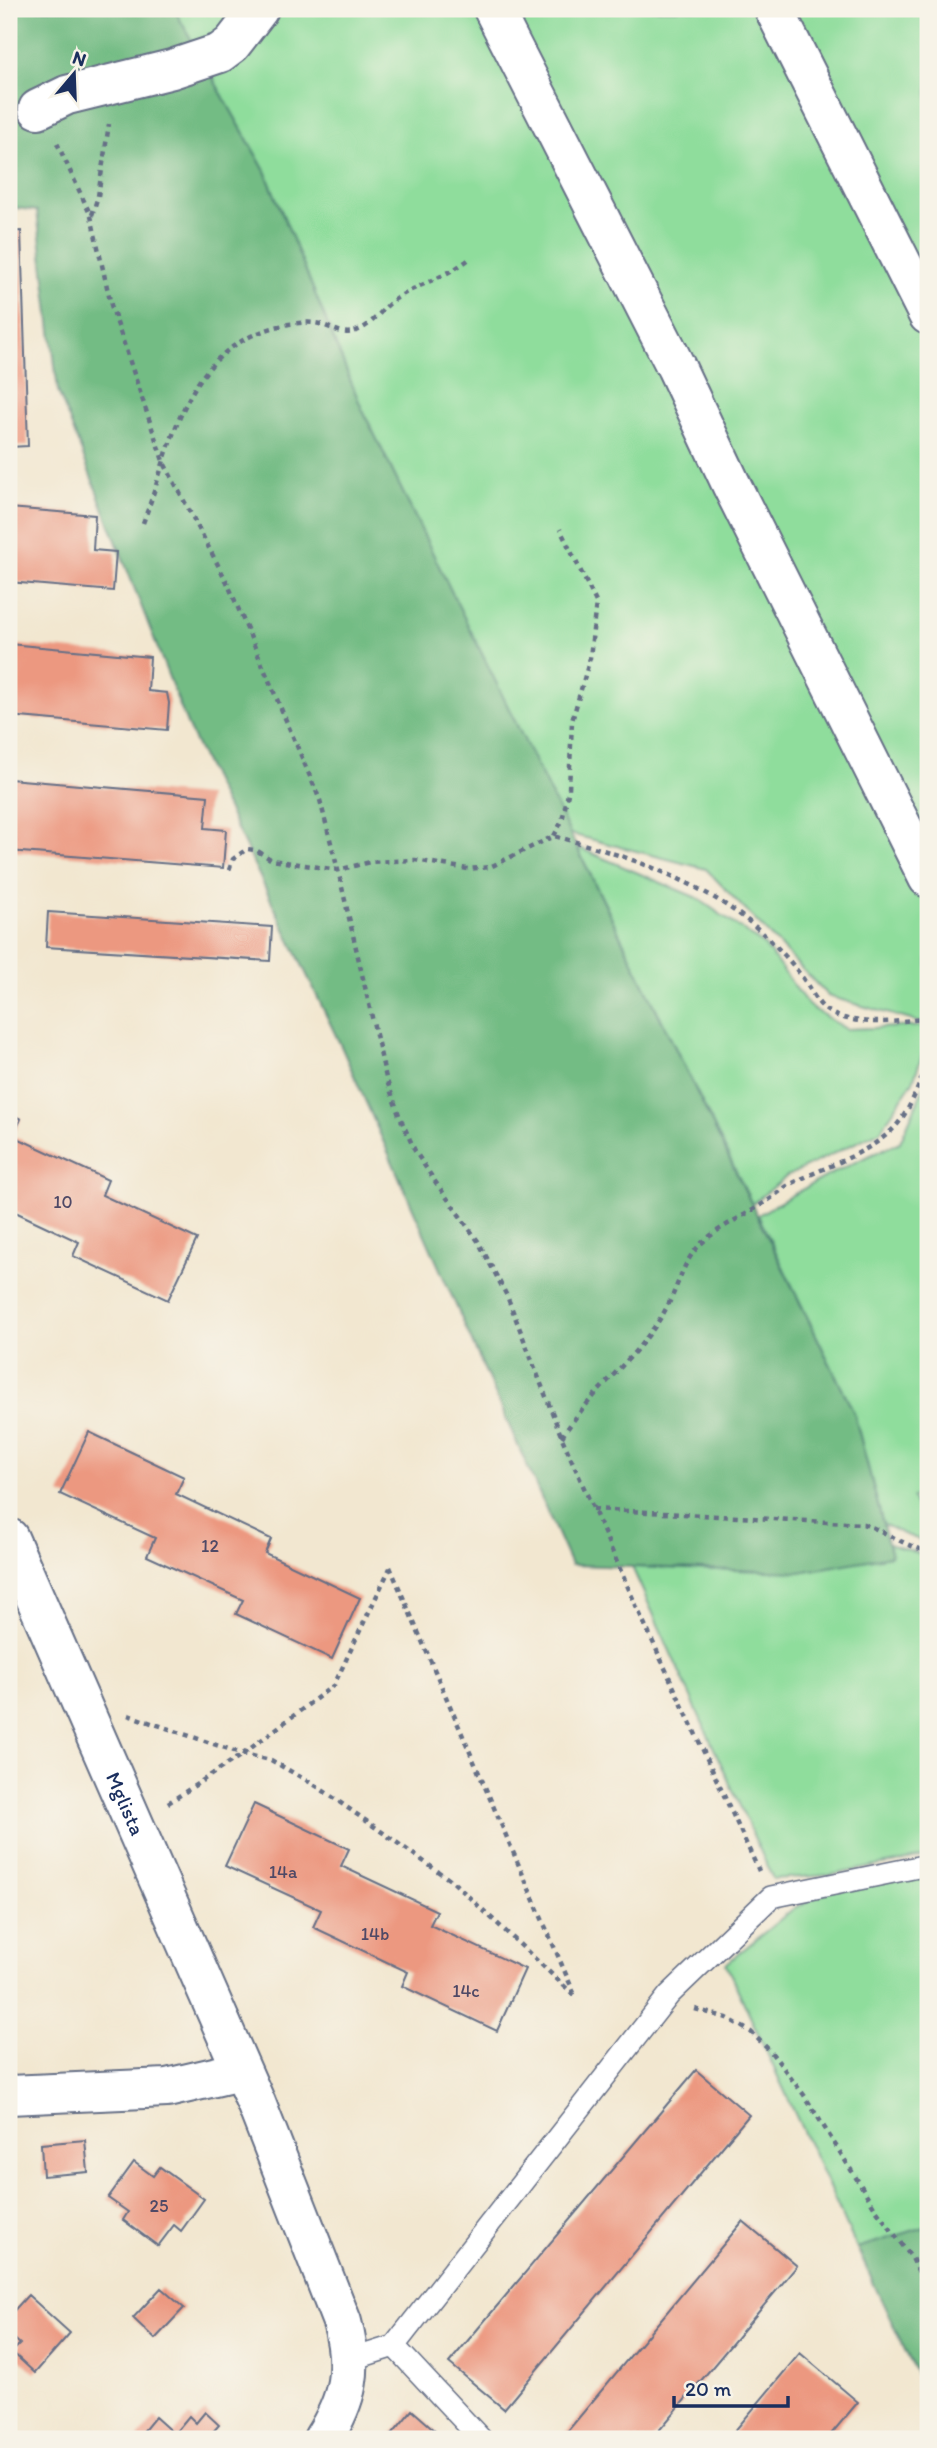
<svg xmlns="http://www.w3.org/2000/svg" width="937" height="2448" font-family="Itim,sans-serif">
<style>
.green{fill:#8fdd9c;stroke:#55867d;stroke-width:2}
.forest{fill:#73bc84;stroke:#477671;stroke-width:2}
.building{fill:#ec9880}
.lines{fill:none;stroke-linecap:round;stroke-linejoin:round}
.lane-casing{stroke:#666f86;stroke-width:24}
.street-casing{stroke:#666f86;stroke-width:42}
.path{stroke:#666f86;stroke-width:4.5;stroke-dasharray:5 5;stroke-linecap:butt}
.lane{stroke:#fff;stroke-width:21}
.street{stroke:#fff;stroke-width:38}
.labels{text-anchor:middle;stroke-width:5;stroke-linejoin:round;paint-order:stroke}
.number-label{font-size:18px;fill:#4f4966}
.street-label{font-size:21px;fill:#1b2f5e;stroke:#f7f3e8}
</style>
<rect width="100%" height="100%" fill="#f7f3e8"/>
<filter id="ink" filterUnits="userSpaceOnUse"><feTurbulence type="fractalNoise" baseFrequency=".0143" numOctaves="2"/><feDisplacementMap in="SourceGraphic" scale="14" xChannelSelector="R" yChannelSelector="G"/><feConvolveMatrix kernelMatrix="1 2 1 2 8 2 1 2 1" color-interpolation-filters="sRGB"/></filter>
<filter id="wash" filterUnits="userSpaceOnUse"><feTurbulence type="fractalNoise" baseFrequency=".00686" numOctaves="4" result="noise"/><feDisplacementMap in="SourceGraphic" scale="28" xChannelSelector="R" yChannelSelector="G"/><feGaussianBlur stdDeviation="1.57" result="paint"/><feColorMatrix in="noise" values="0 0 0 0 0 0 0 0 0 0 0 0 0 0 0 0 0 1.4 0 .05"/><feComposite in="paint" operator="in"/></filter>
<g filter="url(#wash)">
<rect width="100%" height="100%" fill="#f2e7d0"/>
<path class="green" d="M174,9H928V1025L828,996L706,869L570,834L362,409L265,171Z
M577,847L697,898L764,945L809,1006L846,1029L928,1026V1039L913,1081L880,1131L787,1176L752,1204Z
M928,1078V1491L912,1498L928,1531V1543L901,1533L883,1524L854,1413L758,1215C804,1187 850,1163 900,1142Z
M888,1544L928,1556V1856L831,1875L773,1879L632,1567L712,1570L891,1556Z
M928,1873V2226L857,2248L726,1964L794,1908L829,1891Z"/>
<path class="forest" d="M9,9H174L265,171L362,409L854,1413L891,1556L800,1572L571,1565L341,1046L189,729L58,391L37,211L9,207Z
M928,2226V2399L857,2248Z"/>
<g id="blocks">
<path class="building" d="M21,231L28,446L9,447V232Z
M9,508L95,515L93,550L116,552L113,591L9,582Z
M9,644L150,657L148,691L167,693L169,703L167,730L9,716Z
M9,779L208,796L205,828L226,830L223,868L9,851Z
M48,912L272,927L270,961L46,947Z
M9,1113L21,1119L13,1136L108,1180L102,1195L197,1239L168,1300L73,1256L79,1242L9,1209Z
M89,1432L184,1477L176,1494L271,1539L265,1553L360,1598L332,1659L236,1614L243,1600L147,1556L155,1538L60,1494Z
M254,1804L349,1849L341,1866L437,1911L430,1925L525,1969L497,2031L402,1986L408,1972L313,1927L321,1910L225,1866Z
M696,2070L749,2115L504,2409L449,2363Z
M85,2140L88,2172L43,2176L41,2144Z
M134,2162L153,2176L160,2167L204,2199L181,2231L174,2225L158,2246L123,2220L128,2212L108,2198Z
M743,2221L797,2266L652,2439H561Z
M161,2288L184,2308L155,2339L133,2318Z
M28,2295L70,2333L35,2373L12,2352L20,2344L9,2334V2316Z
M800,2353L858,2402L827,2439H728Z
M412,2410L436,2431L429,2439H388Z
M205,2412L219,2425L211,2434L217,2439H137L155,2417L174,2434L189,2416L196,2423Z"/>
</g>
</g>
<g filter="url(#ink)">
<use href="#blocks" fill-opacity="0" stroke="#666f86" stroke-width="2"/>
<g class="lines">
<g class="lane-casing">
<path id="lane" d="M394,2346L481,2439
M350,2360L394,2346L669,1995L771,1897L928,1865"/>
</g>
<g class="street-casing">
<g id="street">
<path d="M493,9L676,367L731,484L928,878"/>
<path d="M774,9L928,315"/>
<path d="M38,109L67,95L172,69L220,53L232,44L259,9"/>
<path id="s1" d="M9,1538L256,2103L342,2322C355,2369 348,2399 323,2439"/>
<path d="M9,2095L167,2088L240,2071"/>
</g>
</g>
<path class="path" d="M57,143L91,216L111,305L163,461L227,582L320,800L338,870L386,1078L399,1115L415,1151L434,1180L478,1241L507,1296L562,1438L639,1612L759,1871
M92,215L98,196L109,124
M143,523C175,439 183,344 289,324C297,323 308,322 315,323C329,325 342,337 356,331C374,325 382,307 397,298C421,283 444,278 468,260
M554,836L562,821L569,789L572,721L590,658L596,602L560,529
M229,870L233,859L247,849L256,850L272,860L338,870L370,862L415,860L468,869L490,867L554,836C629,856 710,883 768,938C781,951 796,967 806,983C814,995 819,1008 833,1014C857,1026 903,1022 928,1018
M562,1437C592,1389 642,1355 668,1305C680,1282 683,1259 704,1241C722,1225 747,1215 767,1201C776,1196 783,1187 793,1183C824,1167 865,1155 891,1131C910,1113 919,1085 928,1061
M593,1509L863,1524C886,1531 904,1546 928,1551
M390,1567L574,1993
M128,1715L243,1754L271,1760L318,1787L453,1882L576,1997
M168,1803L243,1754L334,1685L390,1568
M695,2009L727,2018L751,2032L771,2052L804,2095L875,2208L912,2258L928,2291"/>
<use href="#lane" class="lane"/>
<use href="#street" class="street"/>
</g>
</g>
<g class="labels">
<g class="number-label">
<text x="63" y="1208">10</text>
<text x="210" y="1552">12</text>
<text x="283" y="1878">14a</text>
<text x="375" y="1940">14b</text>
<text x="466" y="1997">14c</text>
<text x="159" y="2212">25</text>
</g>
<g class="street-label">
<text dy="7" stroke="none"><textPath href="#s1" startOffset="290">Mglista</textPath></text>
</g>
</g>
<rect width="937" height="2448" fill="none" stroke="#f7f3e8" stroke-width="35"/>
<g transform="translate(74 74) rotate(19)" stroke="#f7f3e8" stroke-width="5" paint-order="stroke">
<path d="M0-5L12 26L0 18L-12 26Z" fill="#1b2f5e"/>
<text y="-10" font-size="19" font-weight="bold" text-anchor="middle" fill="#1b2f5e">N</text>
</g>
<path d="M674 2396v10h114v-10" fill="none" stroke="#1b2f5e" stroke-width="3.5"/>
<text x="685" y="2396" font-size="21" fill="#1b2f5e" stroke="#f7f3e8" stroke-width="5" paint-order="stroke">20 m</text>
</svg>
